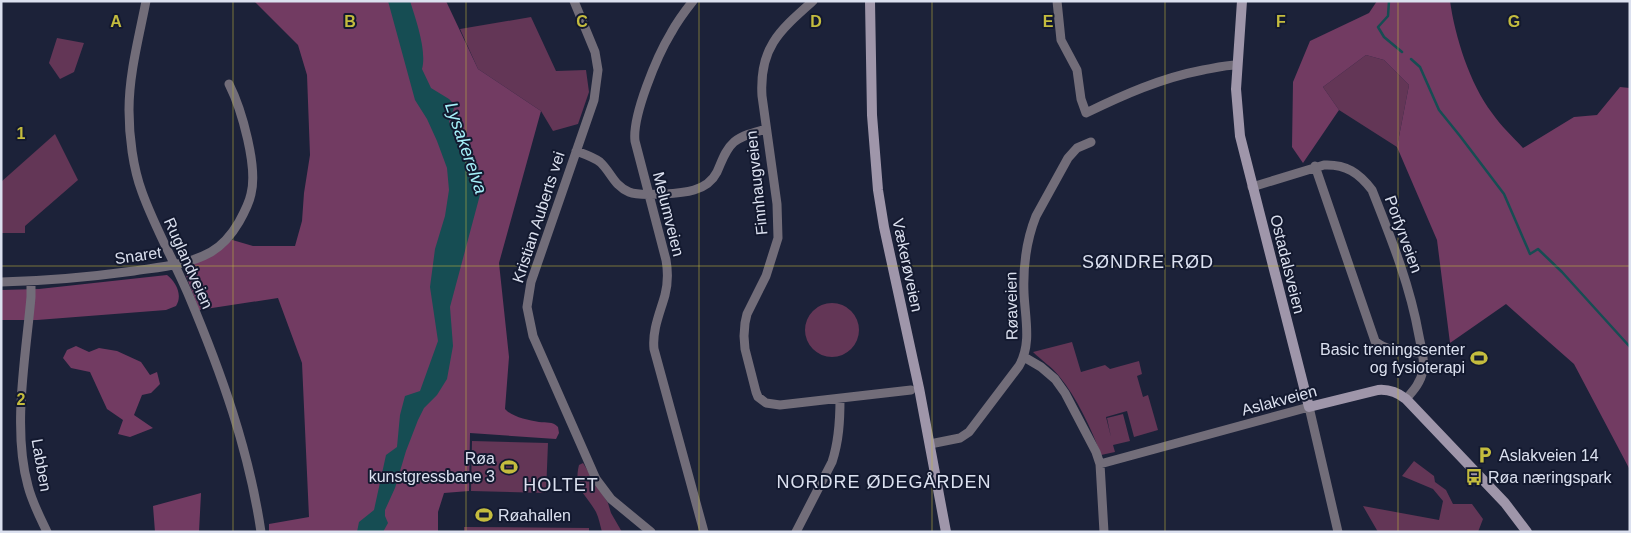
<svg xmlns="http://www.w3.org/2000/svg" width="1631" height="533" font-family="Helvetica,sans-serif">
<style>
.green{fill:#633656}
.forest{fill:#723b62}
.water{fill:#164d53}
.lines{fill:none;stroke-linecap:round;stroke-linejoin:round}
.stream{stroke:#164d53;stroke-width:2.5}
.street{stroke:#726d79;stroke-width:9}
.secondary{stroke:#9f96aa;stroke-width:10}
.grid{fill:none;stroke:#c4bc3e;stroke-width:1;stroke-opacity:0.55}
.labels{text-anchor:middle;stroke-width:4;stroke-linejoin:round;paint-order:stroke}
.street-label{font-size:16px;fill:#dbe0ef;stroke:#13192f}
.poi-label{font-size:16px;fill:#dbe0ef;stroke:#13192f;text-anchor:start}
.water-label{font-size:18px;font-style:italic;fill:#a5f0f9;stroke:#13192f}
.neighbourhood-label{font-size:18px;letter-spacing:1px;fill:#dbe0ef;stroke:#13192f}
.grid-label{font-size:16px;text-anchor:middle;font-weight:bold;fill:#c4bc3e;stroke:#13192f;stroke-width:4;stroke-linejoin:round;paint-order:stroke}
</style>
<rect width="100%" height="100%" fill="#1c2239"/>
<path class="green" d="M531,17L556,71L586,70L589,92L578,124L553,131L541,111L478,69L460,29Z
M57,38L84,43L74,72L60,79L49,63Z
M1366,55L1384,60L1409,85L1397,147L1339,110L1323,87Z
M55,134L78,180L25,226V233H1V182Z
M805 330a27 27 0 1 1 54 0a27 27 0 1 1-54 0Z
M1072,342L1081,372L1105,365L1110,369L1139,361L1142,374L1137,376L1143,397L1148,395L1158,430L1134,437L1127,411L1106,417L1111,437L1107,418L1123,414L1130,441L1113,445L1115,452L1101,455C1091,428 1077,398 1059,376C1052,367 1041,360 1033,352Z
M472,441L548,443L546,493L471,491Z
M1414,461L1434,476L1435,482L1446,490L1453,504H1472L1483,519L1478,532H1378L1363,506L1439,520L1443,501L1433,489L1402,476Z
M583,463L608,503L611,513L622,532H602C600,525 599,518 596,512C586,494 573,489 579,465Z
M464,527L589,528V532H464Z"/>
<path class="forest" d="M254,1H446L478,69L541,111L499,263L509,357L505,409C512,417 528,420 539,422C547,423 552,421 558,427L559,433L556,439L470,433L469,491L444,493L438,512V532H269V524L309,517L302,363L278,298L199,310L185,273L186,266L205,259L229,239L253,246H295L302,221L304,193L310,155L307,75L298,45Z
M1377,1H1450C1455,37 1470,84 1492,113C1501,126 1513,137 1523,148L1574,117L1597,115L1620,87L1630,88V470L1574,364L1506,304L1450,343L1437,240L1397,147L1409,85L1384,60L1366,55L1323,87L1339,110L1303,163L1292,147L1293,82L1310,41L1369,13Z
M167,275C176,282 183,295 176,306L166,310L37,320H1V290L39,289Z
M76,346L89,352L99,348L117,351L141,362L150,375L157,372L160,384L151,393L142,395L134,415L153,428L130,437L118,434L123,420L107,409L90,372L71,368L63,358L67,350Z
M201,493L199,532H155L153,506Z"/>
<path class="water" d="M388,1H410C416,20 427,51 422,69L431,88L449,99L455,105L449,122L457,132L458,136L478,166L481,191L450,307L453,346L447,379L437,395L424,408L418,420L406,451L395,488L385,510V516L388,523L383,532H357L359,522L374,510L386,455L397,447L400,415L405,396L420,391L438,341L430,287L435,249L445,216L449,190L447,168L437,141L427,119L415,100Z"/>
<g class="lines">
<path class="stream" d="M1389,1L1388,16L1378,27L1384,37L1402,52
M1411,59L1420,67L1439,110L1460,136L1504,194L1530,254L1538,249L1562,272L1630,347"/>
<path class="street" d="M146,1C139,37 129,74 129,110C129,136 133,168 142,192C155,228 174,261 189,296C221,372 249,450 261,532
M574,1L595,52L598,70L594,100L531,282L527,307L533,336L596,479L611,499L651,532
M693,1C685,11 677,22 671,33C657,56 632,116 635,141L666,260C668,271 668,283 665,295C660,313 652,330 654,349L704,532
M813,1C779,31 759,48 762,96L777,204L778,238L766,276L747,314L745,323L744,336L745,349L756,392L758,397L766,403L780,405L911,390
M1057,1L1061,40L1077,70L1081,99L1086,113C1123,95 1161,78 1203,70C1214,68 1226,65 1237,65
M576,151C584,154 593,157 600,162C611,172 614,186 629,192C639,196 653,194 663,194C683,193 707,192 717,172C722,161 725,150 734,142C743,135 755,132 766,129
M1315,166L1375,341C1386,352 1408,352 1422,353
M1252,187L1324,165C1346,164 1359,173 1372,190C1391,238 1410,285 1419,336C1421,347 1425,359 1423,370C1421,382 1414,390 1406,399
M31,281V297C26,355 12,429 28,486C32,502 40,517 47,532
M1,282C46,281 90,277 134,271C160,267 188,265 211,252C223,245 232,234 239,222C244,213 249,204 251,194C258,167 242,110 229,84
M1024,357L1041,367L1055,379L1065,393L1096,452L1100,464L1104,532
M930,444L960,438L969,432L1019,366C1032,344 1025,318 1024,293C1023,267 1026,241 1036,216L1068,158L1077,148L1091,142
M1100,464L1309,407L1338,532
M796,532L832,462C839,441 840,421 840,399"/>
<path class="secondary" d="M870,1L872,115L878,190L884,227L919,388L946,532
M1242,1L1236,89L1240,136L1309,407L1378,390C1389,389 1397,392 1406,399L1505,503L1527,532"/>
</g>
<path class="grid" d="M233,1V532M466,1V532M699,1V532M932,1V532M1165,1V532M1398,1V532M1,266H1630"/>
<defs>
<g id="stadium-bare" transform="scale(1.35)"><path d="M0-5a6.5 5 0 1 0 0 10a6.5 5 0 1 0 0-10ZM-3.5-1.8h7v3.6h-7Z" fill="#c4bc3e" stroke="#13192f" stroke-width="2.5" paint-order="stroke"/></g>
<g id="parking-bare" transform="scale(1.35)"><path d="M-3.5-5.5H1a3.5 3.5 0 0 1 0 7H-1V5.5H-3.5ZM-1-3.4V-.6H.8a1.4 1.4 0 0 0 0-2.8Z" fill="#c4bc3e" stroke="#13192f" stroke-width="2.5" paint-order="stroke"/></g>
<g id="bus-bare" transform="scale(1.35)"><path d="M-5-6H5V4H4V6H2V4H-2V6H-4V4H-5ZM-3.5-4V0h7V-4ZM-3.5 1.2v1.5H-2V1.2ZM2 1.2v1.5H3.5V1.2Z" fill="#c4bc3e" stroke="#13192f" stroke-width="2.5" paint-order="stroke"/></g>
</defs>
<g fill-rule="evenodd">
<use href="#stadium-bare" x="1479" y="358"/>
<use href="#parking-bare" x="1485" y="455"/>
<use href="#stadium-bare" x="509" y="467"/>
<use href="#bus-bare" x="1474" y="477"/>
<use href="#stadium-bare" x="484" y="515"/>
</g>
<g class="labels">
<g class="street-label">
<text transform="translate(756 183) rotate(-96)" y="6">Finnhaugveien</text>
<text transform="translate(669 214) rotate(76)" y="6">Melumveien</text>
<text transform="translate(538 217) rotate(-72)" y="6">Kristian Auberts vei</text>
<text transform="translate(1404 234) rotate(70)" y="6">Porfyrveien</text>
<text transform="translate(138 255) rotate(-8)" y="6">Snaret</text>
<text transform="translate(189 263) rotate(66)" y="6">Ruglandveien</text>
<text transform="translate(1288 264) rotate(76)" y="6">Ostadalsveien</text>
<text transform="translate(908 265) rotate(78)" y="6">Vækerøveien</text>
<text transform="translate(1011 306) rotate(-91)" y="6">Røaveien</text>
<text transform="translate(1279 400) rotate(-15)" y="6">Aslakveien</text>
<text transform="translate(42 465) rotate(80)" y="6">Labben</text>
</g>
<g class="poi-label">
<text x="1465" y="355" text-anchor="end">Basic treningssenter<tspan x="1465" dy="18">og fysioterapi</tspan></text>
<text x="1499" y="461">Aslakveien 14</text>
<text x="495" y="464" text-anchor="end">Røa<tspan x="495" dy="18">kunstgressbane 3</tspan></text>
<text x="1488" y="483">Røa næringspark</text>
<text x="498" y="521">Røahallen</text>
</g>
<g class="water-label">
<text transform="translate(466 148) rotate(71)" y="6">Lysakerelva</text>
</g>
<g class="neighbourhood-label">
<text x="1148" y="268">SØNDRE RØD</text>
<text x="884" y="488">NORDRE ØDEGÅRDEN</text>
<text x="561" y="491">HOLTET</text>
</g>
</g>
<g class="grid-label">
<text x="116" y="27">A</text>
<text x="350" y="27">B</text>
<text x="582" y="27">C</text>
<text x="816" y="27">D</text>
<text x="1048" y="27">E</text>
<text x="1281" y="27">F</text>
<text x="1514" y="27">G</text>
<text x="21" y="139">1</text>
<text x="21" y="405">2</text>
</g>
<rect width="1631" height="533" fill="none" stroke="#dbe0ef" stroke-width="5"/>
</svg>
